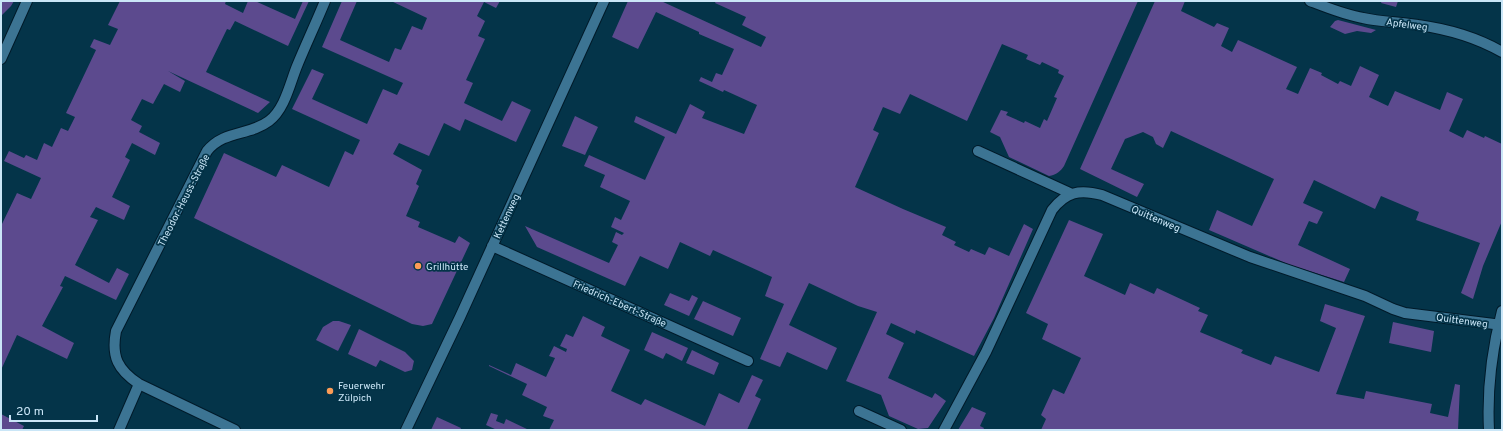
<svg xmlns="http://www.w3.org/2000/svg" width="1503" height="431" font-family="Overpass,sans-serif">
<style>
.green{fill:#5c4a8e}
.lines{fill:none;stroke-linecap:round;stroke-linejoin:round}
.minor-casing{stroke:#001a29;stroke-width:12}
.minor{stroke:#3c7493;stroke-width:10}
.poi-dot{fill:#fd9c56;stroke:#043449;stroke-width:1.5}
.labels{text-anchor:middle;stroke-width:3.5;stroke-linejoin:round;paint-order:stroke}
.street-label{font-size:10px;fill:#cae6f7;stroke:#043449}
.poi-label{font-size:10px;fill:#cae6f7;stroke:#043449;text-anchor:start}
</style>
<rect width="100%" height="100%" fill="#043449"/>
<path class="green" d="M1,1H14L11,6L1,16Z
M120,1H226L225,4L243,13L248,1H255L295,19L303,1H309L288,46L235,21L230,30L227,29L206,72L270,102L258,113L168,71L185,81L180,92L164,84L153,104L142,99L131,120L142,126L139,132L160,143L155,155L132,143L125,157L130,160L112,197L130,206L124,220L96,207L90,217L98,220L75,265L109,283L117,268L129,274L116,300L65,276L60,286L63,287L42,326L74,343L67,359L17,335L1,370V226L17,193L31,199L41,178L4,161L9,151L24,158L26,155L37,160L44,143L52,147L61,128L68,131L75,117L66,113L96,50L90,47L94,39L110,45L118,29L108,25Z
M342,1H357L340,40L389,62L395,48L401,50L412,26L422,30L427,18L391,1H500L496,8L484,2L477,16L485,21L478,36L485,39L466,80L473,83L464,103L502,121L512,101L531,110L516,142L465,119L460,131L444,123L429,156L399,143L393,154L422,170L416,184L419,186L406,216L420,222L418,227L455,243L459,236L470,243L432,324L423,326L412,324L194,218L224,153L276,177L282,165L329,187L345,151L353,155L360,140L292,109L312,69L324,74L312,99L367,124L383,89L397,95L403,83L322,47Z
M628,1H661L761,47L766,37L742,25L746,17L715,3L716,1H1138L1064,166C1061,171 1056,175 1049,176L1009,157L1000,137L990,132L1001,110L1008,112L1006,115L1024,123L1025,121L1040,128L1044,119L1047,121L1057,98L1054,97L1064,76L1058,73L1059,70L1042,62L1040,65L1026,59L1028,55L1002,44L967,121L910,94L900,114L883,107L873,130L879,133L855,187L903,209L946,227L942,235L956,242L954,245L969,252L971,249L985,255L989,247L1009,256L1024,224L1033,229L994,318L974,356L916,330L915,334L891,323L886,334L904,343L888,378L932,398L935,393L946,401L928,428L918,429L889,416L881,395L846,381L877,312L858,306L809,283L789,325L837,348L827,370L787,352L780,367L760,359L784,304L765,296L772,277L713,250L710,256L680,242L668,269L640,256L625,286L537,247L525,226L609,263L618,245L612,242L616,232L622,235L624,233L611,227L615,217L621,220L630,201L600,187L605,175L584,166L589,155L645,180L665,137L634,122L636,116L676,134L690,104L705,112L702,118L744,134L757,105L724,90L723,92L699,81L701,77L712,82L716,73L722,75L734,49L699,34V32L656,12L638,49L612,37Z
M1155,1H1185L1181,11L1214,27L1217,23L1229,28L1221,46L1232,52L1238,40L1297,67L1286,89L1298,94L1310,68L1322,73L1321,75L1338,84L1340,81L1351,86L1360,66L1379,75L1369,97L1388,106L1395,91L1440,110L1447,92L1463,99L1449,131L1463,138L1467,130L1484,138L1485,136L1502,144V221L1483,266L1473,299L1461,293L1480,243L1416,220L1419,212L1381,196L1375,209L1314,180L1303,203L1323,212L1317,224L1309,221L1298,245L1350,269L1344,282L1290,265L1209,230L1217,210L1252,226L1274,179L1171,131L1163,148L1156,144L1153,137L1143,132L1125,139L1111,169L1144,184L1137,197L1080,169Z
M1382,1H1398L1396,7L1381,3Z
M1338,20L1376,30L1371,33L1357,31L1345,34L1330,27L1335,21Z
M575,116L598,127L585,155L562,146Z
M1069,220L1103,234L1084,276L1125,295L1130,283L1154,294L1157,288L1200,308L1198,311L1208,315L1200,332L1243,350L1241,353L1271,365L1275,356L1319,372L1336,328L1320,321L1325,304L1365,316L1336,394L1364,399L1366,391L1432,404L1430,413L1448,417L1455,384L1460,385L1458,430H1041L1046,419L1041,415L1053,389L1064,394L1081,358L1042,339L1048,324L1026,313Z
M670,293L689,301L692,295L698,298L689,316L664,305Z
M703,301L741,318L733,336L694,319Z
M583,316L605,327L601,336L630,350L611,391L641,405L645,399L705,426L719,393L739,403L752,375L763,380L755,396L761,399L747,430H549L554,420L543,416L547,407L522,395L527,384L489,366V365L511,375L516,363L546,377L555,358L549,356L554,346L566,352L567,349L560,346L566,334L573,337Z
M333,321H339L351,325L338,351L316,340L323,327Z
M1393,322L1434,331L1431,352L1389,343Z
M359,329L405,352L414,361L412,370L405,372L380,360L376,367L348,354Z
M652,332L688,348L682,361L666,353L663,359L644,350Z
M692,350L719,363L714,375L686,363Z
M972,407L986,413L980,426L984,428L983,430H958Z
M491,413L498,415L496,421L504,424L506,419L529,430H497L486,425Z
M1,414L24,426L22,430H1Z
M437,417L461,428L460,430H431Z"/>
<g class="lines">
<g class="minor-casing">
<path id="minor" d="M1310,1C1328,8 1345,15 1363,18C1381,22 1400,22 1418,25C1447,29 1476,37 1502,52
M1,59L27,1
M978,151L1072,194
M492,246L748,361
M859,411L901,430
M119,430L139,384
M235,430L139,384C118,370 111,357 116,331L207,151C224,130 249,136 269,121C285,109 290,83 297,66C306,44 316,23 325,1
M406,430L460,317L604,1
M944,430L986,352L1052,210C1066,192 1079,189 1102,195L1250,257L1365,296L1393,309L1405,313L1502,325
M1489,430C1487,390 1492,349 1502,311"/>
</g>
<use href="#minor" class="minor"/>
</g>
<g class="poi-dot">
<circle cx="418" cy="266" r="4"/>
<circle cx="330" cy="391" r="4"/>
</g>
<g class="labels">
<g class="street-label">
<text transform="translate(1407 24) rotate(8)" y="4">Apfelweg</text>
<text transform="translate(183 200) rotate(-63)" y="4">Theodor-Heuss-Straße</text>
<text transform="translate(506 216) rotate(-65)" y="4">Kettenweg</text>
<text transform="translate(1156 218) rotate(23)" y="4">Quittenweg</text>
<text transform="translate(620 303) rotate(24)" y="4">Friedrich-Ebert-Straße</text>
<text transform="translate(1462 320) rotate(8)" y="4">Quittenweg</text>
</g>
<g class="poi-label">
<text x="426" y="270">Grillhütte</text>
<text x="338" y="389">Feuerwehr<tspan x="338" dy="12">Zülpich</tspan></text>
</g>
</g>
<rect width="1503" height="431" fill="none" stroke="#cae6f7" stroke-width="4"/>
<path d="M10 415v6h87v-6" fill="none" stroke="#cae6f7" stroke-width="2"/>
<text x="16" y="415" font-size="12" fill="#cae6f7" stroke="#043449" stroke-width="3" paint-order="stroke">20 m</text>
</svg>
